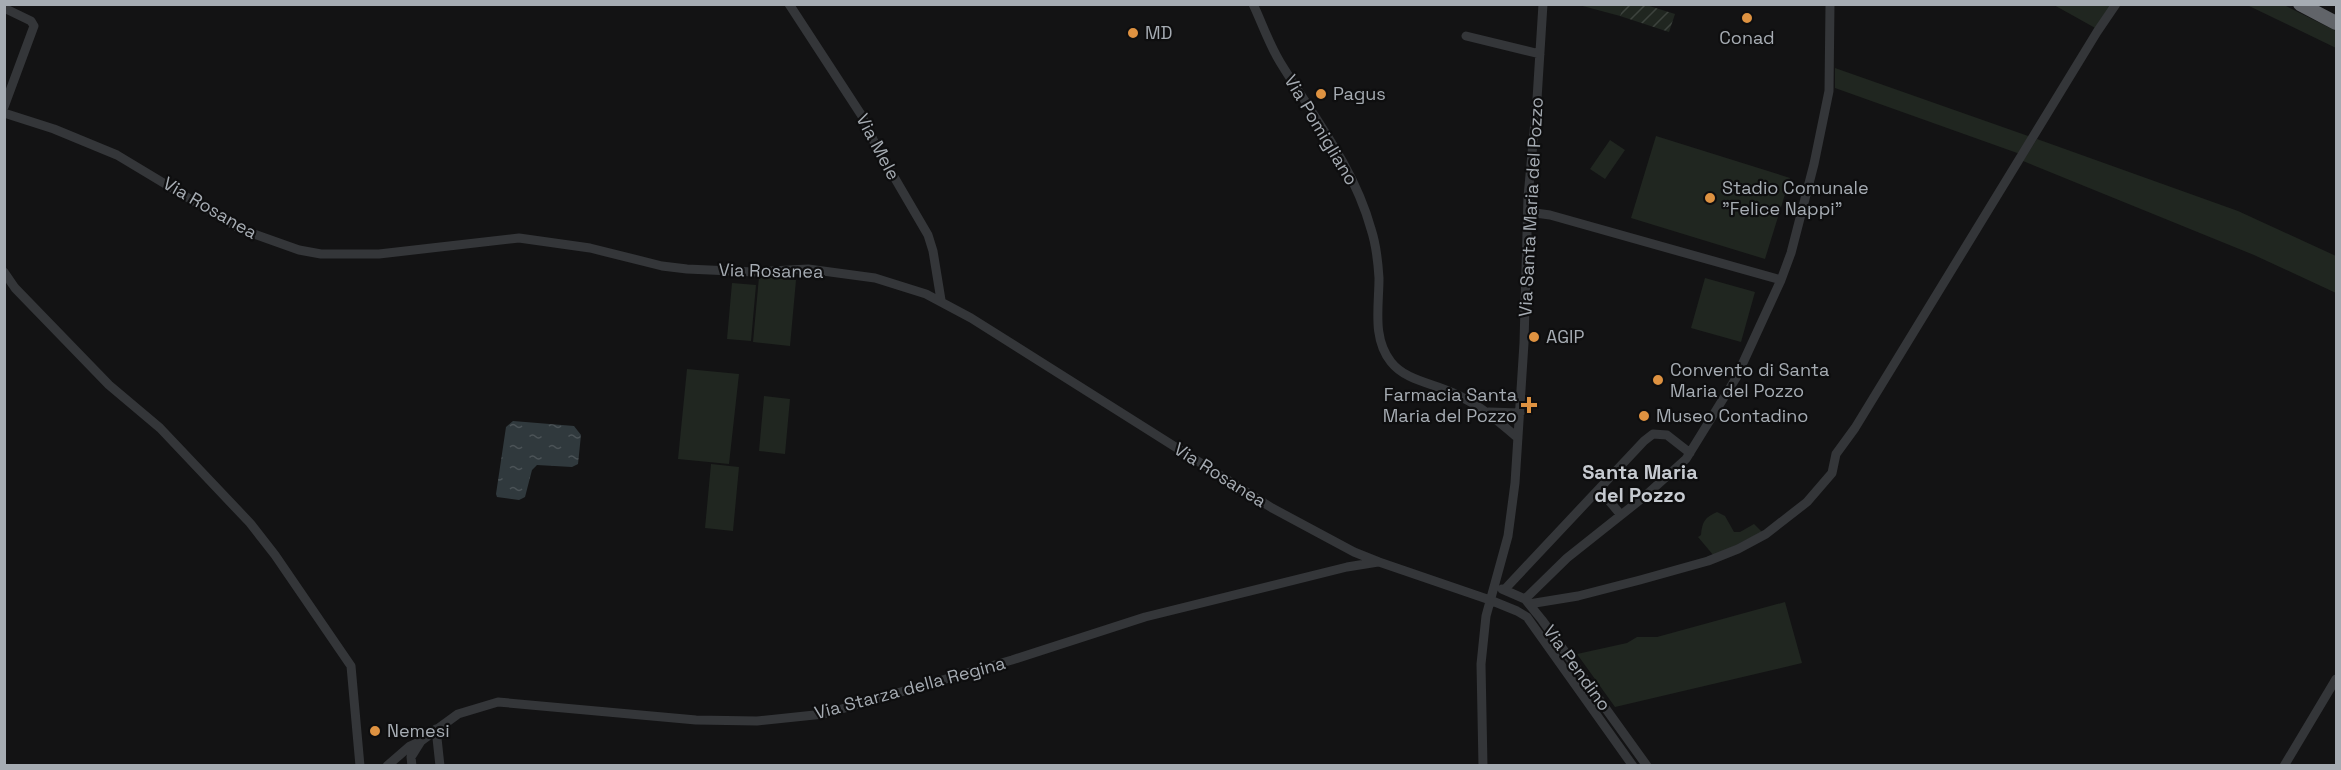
<svg xmlns="http://www.w3.org/2000/svg" width="2341" height="770" font-family="'Space Grotesk',sans-serif">
<style>
.green{fill:#202620}
.garden{fill:url(#garden-furrows)}
.water{fill:url(#water-ripples)}
.lines{fill:none;stroke-linecap:round;stroke-linejoin:round}
.minor{stroke:#343639;stroke-width:9}
.highway{stroke:#616469;stroke-width:14}
.poi-dot{fill:#de9241;stroke:#0e0e0f;stroke-width:2}
.labels{text-anchor:middle;stroke-width:4.5;stroke-linejoin:round;paint-order:stroke}
.poi-label{font-size:18px;fill:#a6acb3;stroke:#0e0e0f;text-anchor:start}
.street-label{font-size:18px;fill:#a6acb3;stroke:#0e0e0f}
.neighbourhood-label{font-size:20px;font-weight:bold;fill:#c6cad0;stroke:#0e0e0f}
</style>
<defs>
<pattern id="garden-furrows" width="10" height="10" patternUnits="userSpaceOnUse" patternTransform="scale(1.5)"><rect width="10" height="10" fill="#202620"/><path d="M-1 1l2-2M0 10L10 0M9 11l2-2" fill="none" stroke="#3d433e"/></pattern>
<pattern id="water-ripples" width="26" height="14" patternUnits="userSpaceOnUse" patternTransform="scale(1.5)"><rect width="26" height="14" fill="#30393d"/><path d="M2 4q2-2 4 0t4 0M15 11q2-2 4 0t4 0" fill="none" stroke="#4b5357"/></pattern>
</defs>
<rect width="100%" height="100%" fill="#131314"/>
<path class="green" d="M1579,5H1624L1620,16Z
M2054,5H2114L2097,29Z
M2247,5H2284L2336,31V48Z
M1835,68L2031,137L2020,154L1835,88Z
M1656,136L1790,178L1765,259L1631,218Z
M2037,139L2238,211L2336,256V293L2254,255L2023,161Z
M1610,140L1625,150L1605,179L1590,169Z
M759,277L796,280L790,346L753,342Z
M1705,278L1755,292L1741,342L1691,328Z
M732,283L756,285L751,341L727,339Z
M687,369L739,374L729,464L678,459Z
M764,396L790,399L785,454L759,451Z
M711,464L739,467L733,531L705,528Z
M1717,512L1725,516L1734,532H1740L1754,524L1762,532L1714,556L1698,537L1701,535C1702,522 1705,517 1717,512Z
M1785,602L1802,663L1615,707L1577,654L1627,643L1637,637H1657Z"/>
<path class="garden" d="M1624,4L1646,5L1675,14L1669,32L1620,16Z"/>
<path class="water" d="M513,421L574,426L581,435L578,464L572,467L537,465L532,470L525,497L519,500L497,497L496,494L506,427Z"/>
<g class="lines">
<path class="minor" d="M789,4L862,116L876,146L928,235L933,251L941,300
M1253,4C1262,23 1269,44 1280,62C1313,116 1354,167 1371,229C1376,244 1378,262 1379,278C1379,307 1372,338 1391,362C1405,380 1431,383 1451,392C1477,403 1497,420 1518,438
M4,8L31,21L34,26L4,107
M1466,36L1540,54
M4,113L54,129L117,155L240,229L299,250L321,254H379L519,238L590,248L662,266L687,269L754,272L808,269L875,278L926,294L971,318L1272,508L1354,552L1379,562L1490,600L1517,611L1527,617L1633,766
M1528,212L1550,215L1781,280
M4,272L15,288L109,385L160,428L250,523L275,555L351,666L360,766
M1489,412L1520,413
M1600,490L1621,515
M1502,589L1525,599L1542,620L1647,766
M1505,589L1644,441L1653,434L1667,435L1690,453
M1525,599L1567,558L1645,496L1686,459L1736,378L1781,280L1791,253L1814,164L1829,91L1830,4
M1529,604L1578,596L1640,580L1708,561L1738,549L1766,534L1807,502L1832,473L1836,454L1855,428L2097,32L2116,4
M436,729L440,766
M387,766L410,746L421,741L458,714L498,702L696,720L757,721L824,714L1012,660L1145,617L1347,567L1378,562
M412,766L411,757L421,741
M1483,766L1481,664L1486,616L1508,536L1515,483L1524,343L1528,197L1537,99L1543,4
M2284,766L2336,679"/>
<path class="highway" d="M2300,4L2336,23"/>
</g>
<g class="poi-dot">
<circle cx="1747" cy="18" r="6"/>
<circle cx="1133" cy="33" r="6"/>
<circle cx="1321" cy="94" r="6"/>
<circle cx="1710" cy="198" r="6"/>
<circle cx="1534" cy="337" r="6"/>
<circle cx="1658" cy="380" r="6"/>
<path d="M1526 396h6v6h6v6h-6v6h-6v-6h-6v-6h6z"/>
<circle cx="1644" cy="416" r="6"/>
<circle cx="375" cy="731" r="6"/>
</g>
<g class="labels">
<g class="poi-label">
<text x="1145" y="39">MD</text>
<text x="1747" y="44" text-anchor="middle">Conad</text>
<text x="1333" y="100">Pagus</text>
<text x="1722" y="194">Stadio Comunale<tspan x="1722" dy="21">"Felice Nappi"</tspan></text>
<text x="1546" y="343">AGIP</text>
<text x="1670" y="376">Convento di Santa<tspan x="1670" dy="21">Maria del Pozzo</tspan></text>
<text x="1517" y="401" text-anchor="end">Farmacia Santa<tspan x="1517" dy="21">Maria del Pozzo</tspan></text>
<text x="1656" y="422">Museo Contadino</text>
<text x="387" y="737">Nemesi</text>
</g>
<g class="street-label">
<text transform="translate(1321 130) rotate(59)" y="6">Via Pomigliano</text>
<text transform="translate(878 147) rotate(62)" y="6">Via Mele</text>
<text transform="translate(1531 207) rotate(-87)" y="6">Via Santa Maria del Pozzo</text>
<text transform="translate(210 208) rotate(30)" y="6">Via Rosanea</text>
<text transform="translate(771 271) rotate(1)" y="6">Via Rosanea</text>
<text transform="translate(1220 475) rotate(32)" y="6">Via Rosanea</text>
<text transform="translate(1577 668) rotate(54)" y="6">Via Pendino</text>
<text transform="translate(910 688) rotate(-15)" y="6">Via Starza della Regina</text>
</g>
<g class="neighbourhood-label">
<text x="1640" y="479">Santa Maria<tspan x="1640" dy="23">del Pozzo</tspan></text>
</g>
</g>
<rect width="2341" height="770" fill="none" stroke="#a6acb3" stroke-width="12"/>
</svg>
